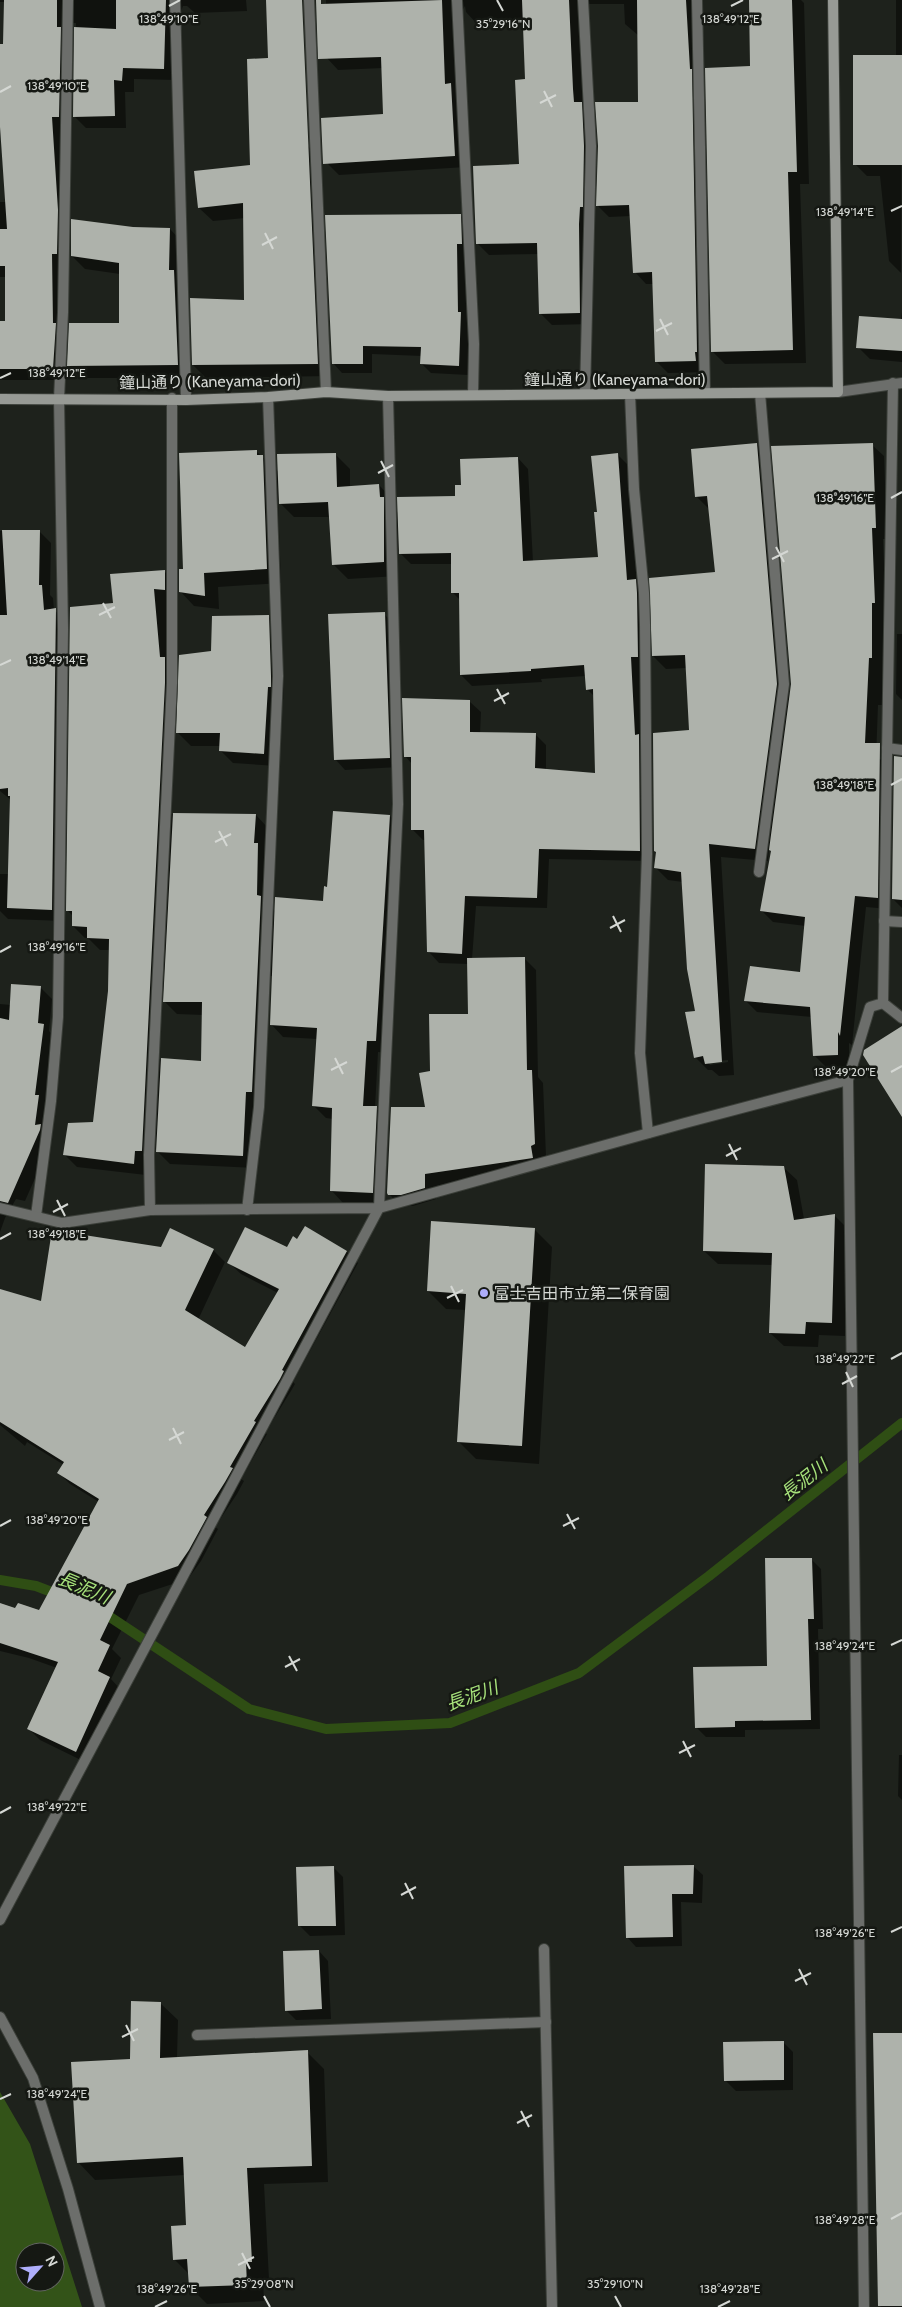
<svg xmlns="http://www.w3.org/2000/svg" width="902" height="2307" font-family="Cabin,'Noto Sans JP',sans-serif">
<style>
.forest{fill:#335318;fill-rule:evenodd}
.shadow{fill:#0007;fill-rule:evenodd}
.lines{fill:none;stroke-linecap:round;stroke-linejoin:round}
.stream{stroke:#2f4e14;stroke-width:10}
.building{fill:#aeb2ab}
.service-casing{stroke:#3b3f39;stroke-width:12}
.minor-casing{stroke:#3b3f39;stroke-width:12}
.tertiary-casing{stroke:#3b3f39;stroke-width:12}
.secondary-casing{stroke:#3b3f39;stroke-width:12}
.service{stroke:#6c6e6b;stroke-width:10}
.minor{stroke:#6c6e6b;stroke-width:10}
.tertiary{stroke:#6c6e6b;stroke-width:10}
.secondary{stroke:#979a95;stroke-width:10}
.ticks{fill:none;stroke:#d5d8d4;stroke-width:2}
.poi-dot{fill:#aeaefb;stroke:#151813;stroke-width:2}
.labels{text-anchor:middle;stroke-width:5;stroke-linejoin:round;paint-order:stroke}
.street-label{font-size:16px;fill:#d5d8d4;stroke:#151813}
.poi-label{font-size:16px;fill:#d5d8d4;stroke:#151813;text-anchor:start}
.water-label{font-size:18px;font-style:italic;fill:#a7e27b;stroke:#151813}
.ticks-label{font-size:12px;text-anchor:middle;fill:#d5d8d4;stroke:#151813;stroke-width:5;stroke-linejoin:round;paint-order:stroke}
</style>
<rect width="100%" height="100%" fill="#1e221c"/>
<path class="forest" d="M0,2092L30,2144L82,2307H0ZM25,2252H55V2282H25Z"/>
<path class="shadow" d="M0,0H246L247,11L195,13L187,6H183L180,14L176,80L134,79V92H125L126,128H86L74,116L76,23H73L64,380H0V322H6V277H0V202H6L0,127V45L4,46L5,2H0Z
M326,0H696L707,372L668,373L657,362L653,284H646L635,272L631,216L609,217L598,206L639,103V36L625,24L624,4H580L593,115L591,324L552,325L540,313L539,254L489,255L477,243L520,165L527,81L524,21L477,24L466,12L465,6L453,25L456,90L462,96L466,167L339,175L328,164L384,115L383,68L338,70L327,58Z
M750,0H801L804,3L809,184H800L806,363L725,364L712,351L751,67Z
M896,0H902L901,273L889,261L880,176H867L855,164L896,56Z
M308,146L321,159L331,376L206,378L193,365L245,301V218L213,221L199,208L251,166Z
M460,215L470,225L466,253L467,321L470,323L468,375L431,373L422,364V356L372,354V373H342L333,363Z
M133,228L170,229L182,242L190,378H81L69,366L120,324V274L85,269L72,256Z
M902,312V362L870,359L858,347L901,320Z
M757,444L770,457L789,695L872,445L884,456L887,539H883L887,639L892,705H878L876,759H880L891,771L889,909L866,907L852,1045L849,1043V1066L826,1067L815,1056L812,1017L757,1012L745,1000L802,973L806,926L773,922L762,911L772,852L769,849L768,861L721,857L734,1075L719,1076L712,1070H708L695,1057L696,1012L683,882L668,880L655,867L690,731L686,668L666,669L653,656L716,573L710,510L696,496ZM728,1060V1062L710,1065L708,1062Z
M257,452L279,472L335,454L350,469V487L379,485L393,500L394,508L399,514L456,498L463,486L518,458L528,469L533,562L599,559V513L617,454L628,465L637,582L646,591L650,861L549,859L547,908L476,906L472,959L524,958L536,970L538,1077L543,1083L546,1156L542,1157L543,1169L436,1186V1199L413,1206L399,1204L388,1193L426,1108L432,1072L469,1015L468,964L439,963L429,952L426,840H423L412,829V764L405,756L470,702L481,712L480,734H535L546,745V770L597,774L594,696L587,689L586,676L541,679L542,682L472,686L461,675V601L453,593L452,564H411L398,551V576L348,579L333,564L330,517H294L278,501L281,583L218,587L219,609L194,606L180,591L184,570Z
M0,531H39L51,543L50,595L53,598L54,610L67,621L64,921L8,919L0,911V874H9L11,800L0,791Z
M165,572L177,584V602L166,600L172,665L177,671V679L212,652L268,616L282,630L284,690L283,700H281L277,766L233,763L220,750V746H191L175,730L171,814L256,815L268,828L269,905L276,912L324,902L328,888L390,816L402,829L388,1053L378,1052L375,1108L389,1120L385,1204L343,1203L331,1190L333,1119L326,1118L314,1106L317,1039L283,1037L271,1024L273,976H270L264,1105L256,1168L170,1164L155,1149L154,1163H147L146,1175L77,1167L65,1155L94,1123L109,991L110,950H100L88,938H85L73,926V916L67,910L114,604ZM162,999L177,1014L203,1015L202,1063L159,1059Z
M384,614L394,624L399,767L345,770L336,760Z
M897,634H902V700L896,694Z
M902,761V908L893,899Z
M40,987L52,999L49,1031L55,1037L47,1132L52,1137L51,1142L25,1201L16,1199L5,1218L0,1232V1004L11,1005Z
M783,1167L797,1180L804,1219L835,1216L848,1229L845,1336L819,1335L818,1347L784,1346L770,1333L773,1265L718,1264L704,1251Z
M534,1229L552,1247L539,1464L476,1459L458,1441L466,1310L446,1309L428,1291Z
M162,1248L213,1250L225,1262L198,1320L246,1349L278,1293L241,1274L229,1263L287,1249L347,1252L358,1263L293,1382L295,1384L291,1391L265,1433L267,1434L241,1479L244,1481L237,1494L215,1527L218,1529L201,1561L188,1579L139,1595L112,1649L121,1658L111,1679L121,1690L87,1763L40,1740L29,1729L57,1668L29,1658L0,1651V1605L15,1609L40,1611L99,1502L70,1484L59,1473L64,1465L27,1442L25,1446L0,1425V1290L42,1303Z
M811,1559L821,1569L823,1629H818L820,1729L745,1730V1737H706L696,1727L768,1667Z
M899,1755H902V1800L898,1796Z
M693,1866L703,1875L702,1903L681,1902L682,1946L636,1947L627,1937Z
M333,1867L343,1877L345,1935L310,1936L300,1926Z
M319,1951L328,1961L331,2019L296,2020L286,2010Z
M160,2003L178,2020L177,2058L307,2052L324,2069L328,2182L264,2184L269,2279H263L264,2301L207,2304L190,2287L189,2274L174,2259L187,2226L185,2175L95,2180L78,2162Z
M902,2034V2307H881L879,2305Z
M783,2042L793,2052V2090L736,2091L726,2081Z"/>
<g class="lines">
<path class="stream" d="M0,1580L36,1586L62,1596
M101,1611L249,1709L326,1729L450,1723L579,1673L709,1576L902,1423"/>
</g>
<path class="building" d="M4,0H57V27H61L59,117H52L58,210L57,254H52L53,323H56L53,369H0V321H5V266H0V229H7L0,127V44H3Z
M116,0H166L164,69L123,68L122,81L114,80L115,116L73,117L74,27L116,29Z
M266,0H302L318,364L192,365L190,298L244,300L243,203L198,208L194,171L250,165L247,59L268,58Z
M316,0H321V4L442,0L445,84L451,83L455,156L323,164L321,118L383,114L381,57L318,59Z
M522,0H569L573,89L574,102H582L584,146L583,207H580L579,224L580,313L539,314L537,243L476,244L473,166L519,164L515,80L525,79Z
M637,0H686L690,69H692L697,352H695L696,361L655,362L652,272L633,273L629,205L596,206L598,146L595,102H638Z
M749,0H792L797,172H788L793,350L711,352L705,68L750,66Z
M853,55H902V165H853Z
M461,214L462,244H457L458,312H461L459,366L420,364L421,347L363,346V364H332L325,215Z
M71,219L133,227L170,228L169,270H174L178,365L67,366L69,323H119V263L71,256Z
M859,316L902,319V351L856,348Z
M757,443L777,684L755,849L709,844L722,1062L705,1064L703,1056L694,1058L685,1012L695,1011L687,969L681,872L654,868L656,852L654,851L653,733L689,730L685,655L652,656L649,578L715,572L707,496L695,497L691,449Z
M873,443L876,528H872L875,603H872V658H869L865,743H880L878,898L855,896L840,1036L838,1032V1055L813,1056L810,1007L744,1001L750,966L800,972L805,917L760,911L771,851L769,850L791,684L771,446Z
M257,450V455H263L267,569L204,573L205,596L179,592V569H183L179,453Z
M336,453L337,487L379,484L380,497H384V562L332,565L328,502L279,504L277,454Z
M618,453L627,580L636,579L637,593L638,657H631L635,735L639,734L640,851L539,849L537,898L465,896L462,954L427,952L424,830H411V757H404L402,698L470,700V732L536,733L535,768L595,773L593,689L586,690L584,665L531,669V671L460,675L459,593H451V553L399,554L397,497L455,496V485H461L460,459L518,457L523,561L598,557L594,512H597L591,456Z
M2,530H40L39,585H42L44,610L56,608L52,910L7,908L10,796H8V788L0,789V615H7Z
M165,570V590L154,589L160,657H165V683L142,1151H135L134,1164L63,1155L68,1123L93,1122L108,991L109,939L87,938V927L72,926V911H66L70,607L113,603L110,574Z
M385,612L390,758L334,760L328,614Z
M269,615L271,676V687H268L264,754L219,751L220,733H176L179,655L211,651L212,616Z
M894,756L902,757V900L892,899Z
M333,811L390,815L376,1041H367L363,1106H377L373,1193L330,1191L332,1108L312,1106L317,1028L270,1025L275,897L323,901L324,886L327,887Z
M173,813L256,814L254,843H258L257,895L261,896L252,1092H246L243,1156L156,1152L161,1058L201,1061L202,1002H163Z
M525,957L527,1070H532L535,1144L531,1146L533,1158L425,1174V1188L401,1195H388L387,1193L391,1107H425L419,1073L430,1071L429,1014H468L467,958Z
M11,984L41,986L38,1023L44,1024L35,1095H39L35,1125L41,1124L40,1130L8,1203L0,1201V1018L9,1020Z
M902,1026V1117L863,1055L864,1050Z
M705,1164L784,1166L794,1220L835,1214L832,1323L806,1322L805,1334L769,1333L772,1253L703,1251Z
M431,1221L535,1228L522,1446L457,1442L466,1294L427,1291Z
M305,1226L347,1251L282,1370L284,1371L280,1379L254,1421L256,1422L230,1467L233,1468L225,1482L204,1515L207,1517L189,1550L178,1566L127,1584L100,1640L110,1645L98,1671L110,1677L76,1752L27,1729L58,1662L0,1643V1603L15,1608L18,1603L39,1610L99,1499L57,1473L64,1462L0,1422V1289L41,1301L52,1230L161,1247L170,1228L214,1249L185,1310L245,1347L279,1289L227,1263L245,1227L287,1247L293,1236L297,1239Z
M765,1558H812L814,1619H808L811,1720L735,1721V1727L695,1728L693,1667L767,1666Z
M694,1865L693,1894H672L673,1937L626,1938L624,1866Z
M334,1866L336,1926H298L296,1867Z
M319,1950L322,2009L285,2011L283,1951Z
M131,2001L161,2002L160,2058L308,2050L312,2166L247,2168L252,2262H246L247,2285L189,2287L187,2259L173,2260L171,2226L186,2225L183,2157L77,2163L71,2062L130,2059Z
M873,2033H902V2306H878Z
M784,2041V2080L724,2081L723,2042Z"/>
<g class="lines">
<g class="service-casing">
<path id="service" d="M175,0L186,400
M309,0L326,392
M457,0L474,344L473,395
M583,0L591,146L585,394
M697,0L705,393
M630,394L634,489L644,593L645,625L647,854L640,1053L648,1133
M887,748L902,750
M759,872L784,684L760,393
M884,921L902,922
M150,1210L149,1155L172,683V398
M247,1210L259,1107L278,676L268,397
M36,1216L51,1101L58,1017L63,629L59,399L63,312L68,0
M197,2035L546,2022"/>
</g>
<g class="minor-casing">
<path id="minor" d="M883,1003L893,383
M883,1003L902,1018
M0,1208L62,1223L150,1210L379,1208L685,1123L848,1080
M0,1920L379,1208L398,804L388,396
M544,1949L552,2307
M0,2017L33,2078L68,2189L100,2307
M864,2307L848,1080L870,1007L883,1003"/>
</g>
<g class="tertiary-casing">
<path id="tertiary" d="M838,392L902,383"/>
</g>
<g class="secondary-casing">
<path id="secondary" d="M0,399L186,400L268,397L326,392L388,396L838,392L833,0"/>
</g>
<use href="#service" class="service"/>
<use href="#minor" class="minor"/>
<use href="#tertiary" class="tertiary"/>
<use href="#secondary" class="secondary"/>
</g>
<path class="ticks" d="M497,0L503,11M169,6L180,0M731,6L743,0M544,91L552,107M0,92L11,86M540,103L556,95M891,211L902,206M265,233L273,249M262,245L277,237M660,319L668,335M656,331L672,323M0,378L11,373M381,461L389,477M378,473L393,465M891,498L902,492M776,547L784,562M772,559L788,551M103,603L111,618M99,615L115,607M0,665L11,660M497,689L505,704M494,701L509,693M891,785L902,779M219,831L227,846M215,842L231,834M613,916L621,932M610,928L625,920M0,952L11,946M335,1058L343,1074M331,1070L347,1062M891,1072L902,1066M729,1144L737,1160M726,1156L741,1148M57,1200L65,1216M53,1212L68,1204M0,1239L11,1233M451,1286L459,1302M447,1298L463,1290M891,1359L902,1353M846,1372L853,1387M842,1384L857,1376M173,1428L181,1444M169,1440L184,1432M567,1514L575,1529M0,1526L11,1520M563,1526L579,1518M891,1645L902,1640M289,1656L297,1671M285,1667L300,1659M683,1741L691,1757M679,1753L695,1745M0,1813L11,1807M405,1883L413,1899M401,1895L416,1887M891,1932L902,1927M799,1969L807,1985M795,1981L811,1973M126,2025L134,2041M122,2037L138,2029M0,2099L11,2094M521,2111L529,2127M517,2123L532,2115M891,2219L902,2213M242,2253L250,2269M238,2265L254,2257M264,2296L270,2307M615,2296L621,2307M155,2307L167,2301M718,2307L730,2301"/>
<circle class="poi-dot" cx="484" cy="1293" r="5"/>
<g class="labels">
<g class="street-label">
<text x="615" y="385">鐘山通り (Kaneyama-dori)</text>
<text transform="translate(210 381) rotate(-1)" y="6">鐘山通り (Kaneyama-dori)</text>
</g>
<g class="poi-label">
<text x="494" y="1299">富士吉田市立第二保育園</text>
</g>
<g class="water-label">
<text transform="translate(804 1480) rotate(-38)" y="6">長泥川</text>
<text transform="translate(84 1588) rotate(23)" y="6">長泥川</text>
<text transform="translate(472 1696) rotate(-20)" y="6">長泥川</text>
</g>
</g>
<g class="ticks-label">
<text x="169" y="23">138°49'10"E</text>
<text x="731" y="23">138°49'12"E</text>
<text x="503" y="28">35°29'16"N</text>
<text x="57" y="90">138°49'10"E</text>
<text x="845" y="216">138°49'14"E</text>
<text x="57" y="377">138°49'12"E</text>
<text x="845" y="502">138°49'16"E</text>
<text x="57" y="664">138°49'14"E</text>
<text x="845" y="789">138°49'18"E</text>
<text x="57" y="951">138°49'16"E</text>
<text x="845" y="1076">138°49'20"E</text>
<text x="57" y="1238">138°49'18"E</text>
<text x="845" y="1363">138°49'22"E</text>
<text x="57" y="1524">138°49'20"E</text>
<text x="845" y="1650">138°49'24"E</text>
<text x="57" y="1811">138°49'22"E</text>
<text x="845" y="1937">138°49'26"E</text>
<text x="57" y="2098">138°49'24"E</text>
<text x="845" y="2224">138°49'28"E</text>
<text x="264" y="2288">35°29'08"N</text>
<text x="615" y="2288">35°29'10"N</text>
<text x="167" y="2293">138°49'26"E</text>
<text x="730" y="2293">138°49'28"E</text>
</g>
<g transform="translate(40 2267) rotate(63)"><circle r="24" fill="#151813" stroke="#626560"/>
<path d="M0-4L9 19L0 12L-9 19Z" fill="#aeaefb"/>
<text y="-8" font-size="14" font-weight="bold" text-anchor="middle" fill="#d5d8d4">N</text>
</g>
</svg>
